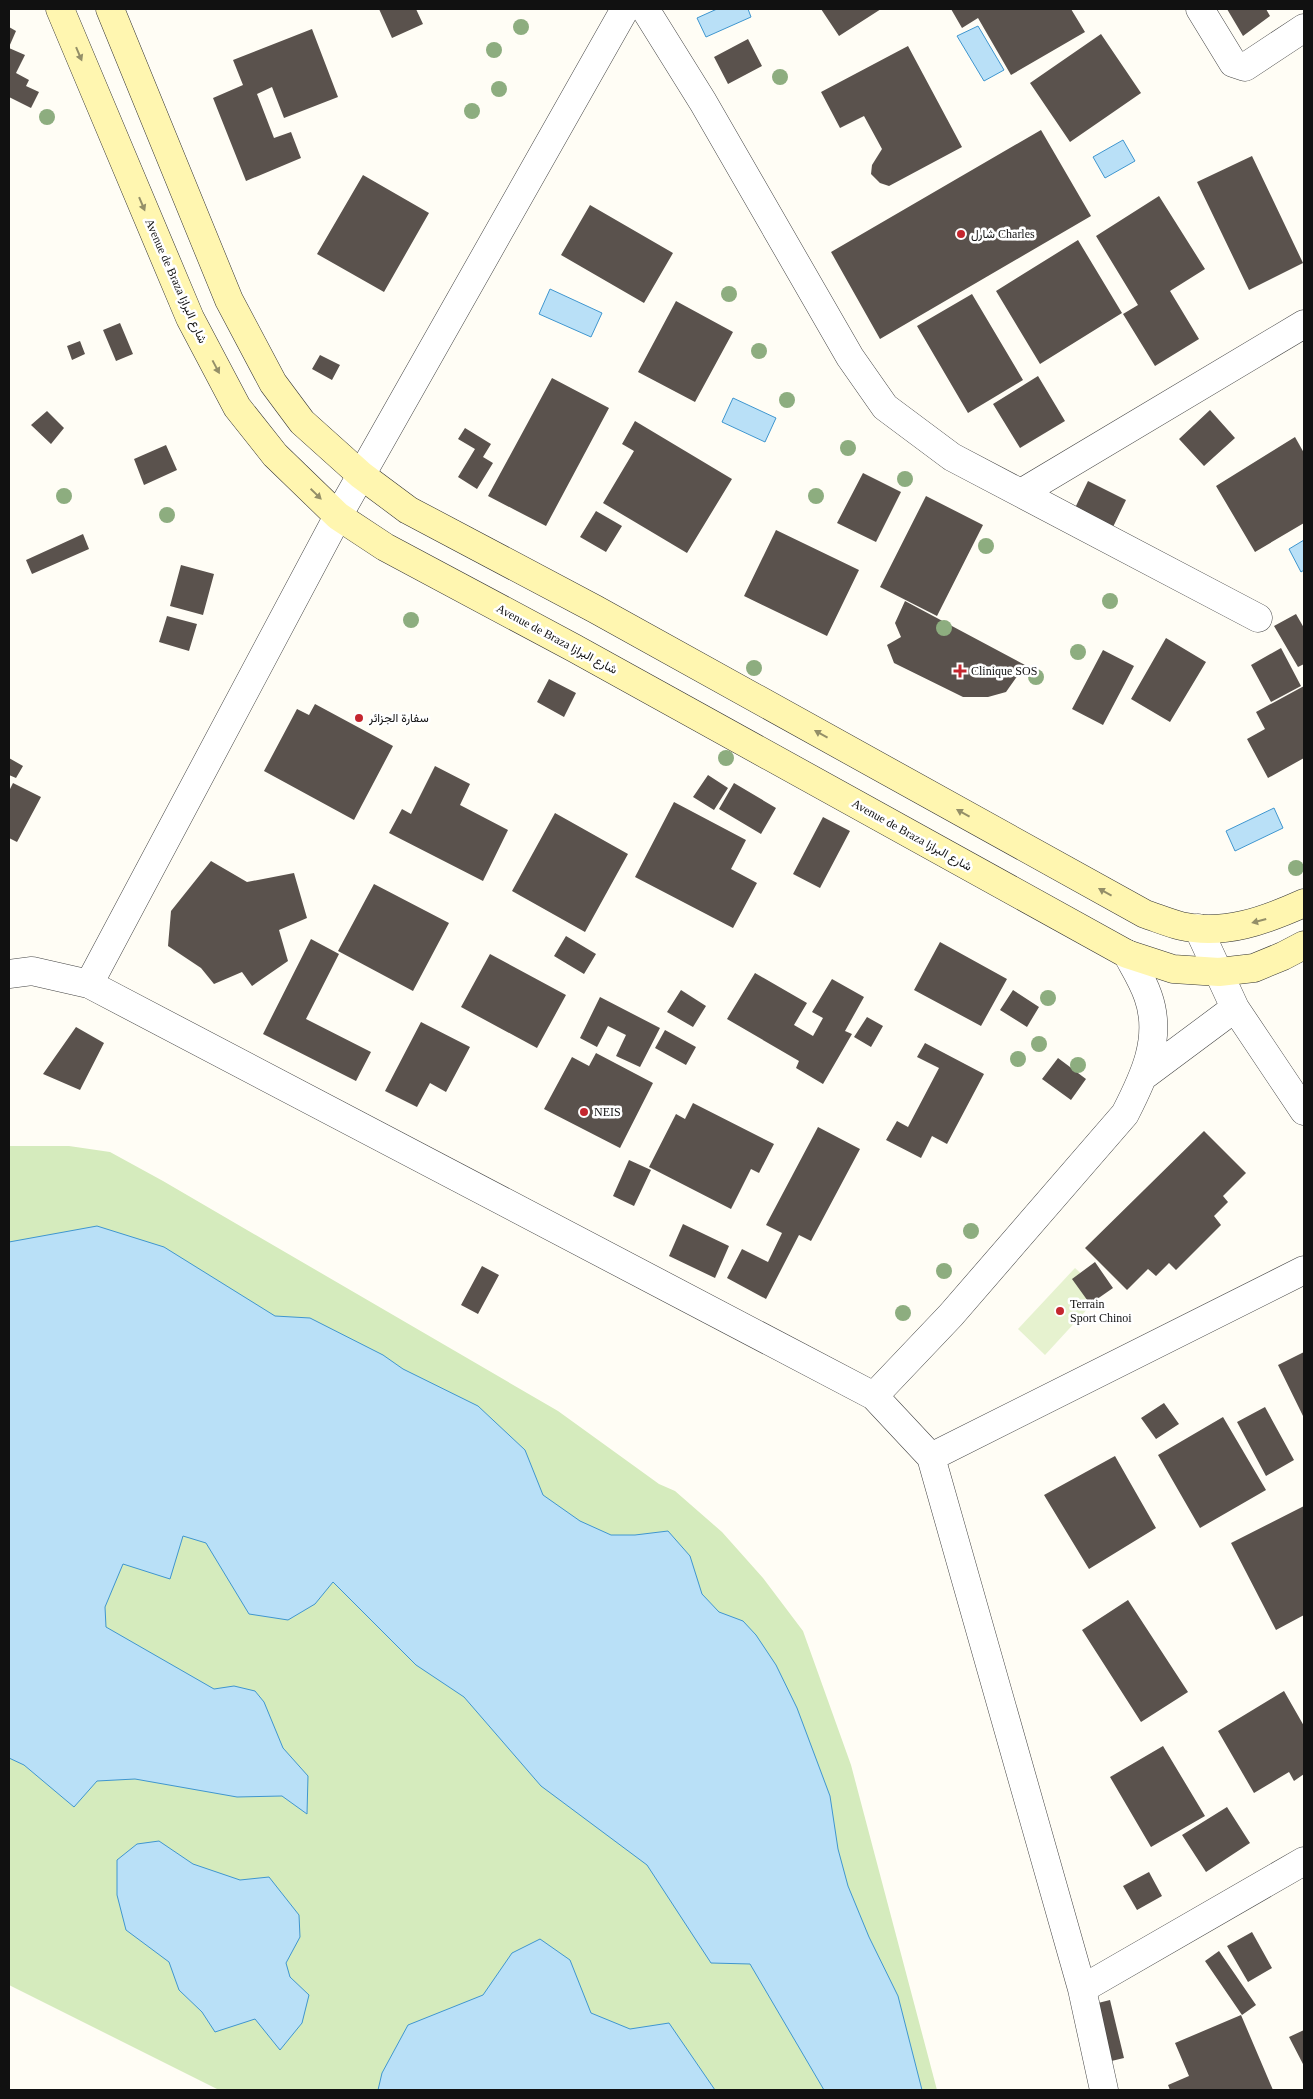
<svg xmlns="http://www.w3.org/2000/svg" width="1313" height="2099" font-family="'Times New Roman',Vazirmatn,serif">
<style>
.green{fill:#d5ebbd}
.pitch{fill:#e6f2cf}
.water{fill:#b9e0f7;stroke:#3f96cf}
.building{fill:#5a524d}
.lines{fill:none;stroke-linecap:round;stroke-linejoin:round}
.street-casing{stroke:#444;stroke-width:29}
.secondary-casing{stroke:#333;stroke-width:29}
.street{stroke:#fff;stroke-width:28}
.secondary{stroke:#fff6b0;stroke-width:28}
.tree{fill:#8dad7f}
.oneway{fill:#948f68}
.poi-dot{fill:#c4262e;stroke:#fff;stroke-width:2}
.labels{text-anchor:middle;stroke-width:5;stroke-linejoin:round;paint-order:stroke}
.poi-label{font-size:12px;fill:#111;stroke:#fff;text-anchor:start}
.street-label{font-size:12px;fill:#111;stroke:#fff}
</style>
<rect width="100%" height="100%" fill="#fffdf5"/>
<path class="green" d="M9,1146H69L110,1152L163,1181L558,1411L659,1484L675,1491L722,1532L763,1578L803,1631L851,1765L937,2090H219L9,1985Z"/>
<path class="pitch" d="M1075,1268L1102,1293L1045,1355L1018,1329Z"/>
<path class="water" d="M717,9H748L751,17L706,37L697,18Z
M978,26L1004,70L984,81L957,36Z
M1123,140L1135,161L1105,178L1093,157Z
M550,289L602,313L591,337L539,314Z
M733,398L776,418L765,442L722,422Z
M1304,540V570L1301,572L1289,549Z
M1274,808L1283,828L1235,851L1226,831Z
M97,1226L164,1247L275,1316L310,1318L383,1355L403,1369L478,1406L525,1450L543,1495L580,1521L611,1535H635L668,1531L690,1556L702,1594L719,1612L743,1621L756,1635L776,1665L797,1708L830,1796L838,1849L848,1886L869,1937L898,1996L922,2090H824L750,1964L711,1963L647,1865L541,1786L464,1697L416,1665L333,1582L315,1604L288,1620L249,1614L206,1543L183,1536L170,1579L123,1564L105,1607L106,1627L214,1689L234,1686L255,1691L264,1702L283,1748L308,1776L307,1814L282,1796L237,1797L135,1779L97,1781L74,1807L24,1765L9,1758V1242Z
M159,1841L193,1864L240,1880L269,1877L299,1915L300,1937L286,1963L290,1977L309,1995L302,2023L280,2050L255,2019L215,2032L202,2012L179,1990L169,1962L126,1930L117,1895V1860L137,1844Z
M540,1939L570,1960L591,2013L630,2029L669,2023L715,2090H378L382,2073L408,2025L483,1995L512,1953Z"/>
<path class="building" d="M379,9H416L423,24L392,38Z
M821,9H881L839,36Z
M951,9H1071L1085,32L1011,75L978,18L962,28Z
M1227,9H1266L1270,16L1243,36Z
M9,27L16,31L9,47Z
M312,29L338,97L284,118L272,87L257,94L274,138L291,132L301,158L246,181L213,98L243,85L233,60Z
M1101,34L1141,93L1070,142L1030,83Z
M748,39L762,66L728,84L714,57Z
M908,46L962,147L889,186L880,183L871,174L872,165L882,149L864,116L840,128L821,92Z
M9,48L25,55L16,73L29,80L26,86L39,92L31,108L9,97Z
M1041,130L1091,216L880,339L831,252Z
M1252,156L1303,263L1249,290L1197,182Z
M363,175L429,213L384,292L317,254Z
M1159,196L1205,269L1170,291L1199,339L1155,366L1123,314L1138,305L1096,236Z
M590,205L673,253L644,303L561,255Z
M1078,240L1122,313L1040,364L996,291Z
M972,294L1023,380L968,413L917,326Z
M676,301L733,332L695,402L638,372Z
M120,323L133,354L116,361L103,330Z
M80,341L85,354L72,360L67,346Z
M320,355L340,365L332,380L312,369Z
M1038,376L1065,421L1020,448L993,404Z
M552,378L609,408L546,526L488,496Z
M1210,410L1235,438L1204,466L1179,439Z
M47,411L64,428L51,444L31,425Z
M635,421L732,479L687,553L603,503L634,451L622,444Z
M465,428L491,444L483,457L493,463L477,489L458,477L475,449L458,439Z
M1295,437L1304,453V523L1255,552L1216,486Z
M166,445L177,470L144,485L134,459Z
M863,473L901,492L876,542L837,523Z
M1088,481L1126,500L1113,527L1075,508Z
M926,496L983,525L937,616L880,587Z
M596,511L622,526L606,552L580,537Z
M776,530L859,570L827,636L744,596Z
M83,534L89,549L32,574L26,560Z
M181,565L214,574L203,615L170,606Z
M905,601L1025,665L1006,692L988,697H963L894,663L887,645L901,637L895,623Z
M1296,614L1304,628V664L1298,667L1274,626Z
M167,616L197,624L189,651L159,642Z
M1166,638L1206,662L1170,722L1131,699Z
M1281,648L1301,686L1271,702L1251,665Z
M1103,650L1134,666L1103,725L1072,709Z
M549,679L576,693L564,717L537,702Z
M1304,686V758L1268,778L1247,739L1265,729L1256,712Z
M315,704L393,746L354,820L264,771L297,709L309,715Z
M9,758L23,766L16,778L9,775Z
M435,766L470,784L460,805L508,830L483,881L389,833L402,809L411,814Z
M708,775L728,788L714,810L693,797Z
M13,783L41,797L17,842L9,838V791Z
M734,783L776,808L761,834L719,809Z
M674,802L746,840L731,869L757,883L733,928L635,877Z
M555,813L628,854L585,932L512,891Z
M823,817L850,831L820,888L793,874Z
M211,861L247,882L294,873L307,918L279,930L288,961L252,986L242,972L214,984L201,968L168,946L171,911Z
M374,884L449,923L413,991L338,951Z
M566,936L596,954L584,974L554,956Z
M311,939L339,954L306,1019L371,1052L356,1081L263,1034Z
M940,942L1007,979L981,1026L914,990Z
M490,954L566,995L537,1048L461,1007Z
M755,973L807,1003L794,1025L813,1036L823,1018L812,1012L832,979L864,997L845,1031L852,1034L823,1084L796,1068L799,1061L727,1019Z
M681,990L706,1006L693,1027L667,1012Z
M1013,990L1039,1007L1027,1027L1000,1010Z
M600,997L660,1028L640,1067L616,1056L626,1035L608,1026L597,1047L580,1038Z
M867,1017L883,1026L871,1047L854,1037Z
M421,1022L470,1047L446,1092L430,1083L417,1107L385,1091Z
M76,1027L104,1043L80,1090L43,1074Z
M665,1030L696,1047L686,1065L655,1048Z
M925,1043L984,1074L947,1144L932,1136L921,1158L886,1140L897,1121L908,1127L939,1068L917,1057Z
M596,1053L653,1083L620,1148L544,1109L572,1057L589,1066Z
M1058,1058L1086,1079L1071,1100L1042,1079Z
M693,1103L774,1144L759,1173L751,1169L731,1209L649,1167L676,1114L685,1119Z
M818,1127L860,1149L811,1241L799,1235L766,1299L727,1278L742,1249L768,1262L782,1233L766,1225Z
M1204,1131L1246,1173L1223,1196L1228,1202L1214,1216L1221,1225L1176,1270L1169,1263L1156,1276L1148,1269L1127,1290L1085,1248Z
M629,1160L651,1170L634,1206L613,1196Z
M683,1224L729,1246L715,1278L669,1256Z
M1095,1262L1113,1288L1090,1304L1072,1279Z
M482,1266L499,1275L478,1314L461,1305Z
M1304,1352V1418L1278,1365Z
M1164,1403L1179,1424L1156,1439L1141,1418Z
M1265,1407L1294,1460L1266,1476L1237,1422Z
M1223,1417L1266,1490L1200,1528L1158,1455Z
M1115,1456L1156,1528L1089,1569L1044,1495Z
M1304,1506V1615L1276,1630L1231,1543Z
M1128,1600L1188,1692L1141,1722L1082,1630Z
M1284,1691L1304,1726V1774L1294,1781L1289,1772L1254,1793L1218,1731Z
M1163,1746L1205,1816L1151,1847L1110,1777Z
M1227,1807L1250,1843L1206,1872L1182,1835Z
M1149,1872L1162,1896L1137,1910L1123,1886Z
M1252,1932L1272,1968L1248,1982L1227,1946Z
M1219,1951L1256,2005L1242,2015L1205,1961Z
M1110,2000L1124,2058L1103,2063L1090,2005Z
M1241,2015L1273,2090H1170L1168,2085L1189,2076L1175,2043Z
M1304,2030V2066L1289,2037Z"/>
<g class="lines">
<g class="street-casing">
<path id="street" d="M645,9L703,102L850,357L885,407L952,457L1258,618
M1200,9L1233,63L1245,67L1304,28
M1021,493L1304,324
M1198,928L1235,1008L1304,1111
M9,974L32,971L89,984L874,1396L931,1457L1082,1989L1104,2090
M89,984L338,516L625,9
M1145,1075L1235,1008
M874,1396L951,1315L1125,1114C1144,1077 1163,1038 1148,996C1143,981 1134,967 1127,954
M931,1457L1304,1270
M1082,1989L1304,1861"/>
</g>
<g class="secondary-casing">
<path id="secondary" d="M60,9L190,318L237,407L275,455L338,516L385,547L574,648L1127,954L1173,969L1219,972L1254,968L1283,956L1304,945
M110,9L229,300L273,383L302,422L361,475L408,510L595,609L1145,914C1157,918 1169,923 1181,926C1224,936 1266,920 1304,903"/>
</g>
<use href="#street" class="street"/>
<use href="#secondary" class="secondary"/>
</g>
<g class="tree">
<circle cx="521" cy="27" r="8"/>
<circle cx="494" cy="50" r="8"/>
<circle cx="780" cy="77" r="8"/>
<circle cx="499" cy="89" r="8"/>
<circle cx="472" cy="111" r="8"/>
<circle cx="47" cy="117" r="8"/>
<circle cx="729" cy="294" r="8"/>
<circle cx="759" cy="351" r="8"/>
<circle cx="787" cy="400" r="8"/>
<circle cx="848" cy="448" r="8"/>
<circle cx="905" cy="479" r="8"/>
<circle cx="64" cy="496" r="8"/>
<circle cx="816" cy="496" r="8"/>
<circle cx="167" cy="515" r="8"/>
<circle cx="986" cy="546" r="8"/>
<circle cx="1110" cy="601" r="8"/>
<circle cx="411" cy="620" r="8"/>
<circle cx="944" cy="628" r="8"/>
<circle cx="1078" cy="652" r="8"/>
<circle cx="754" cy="668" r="8"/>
<circle cx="1036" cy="677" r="8"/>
<circle cx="726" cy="758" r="8"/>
<circle cx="1296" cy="868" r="8"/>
<circle cx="1048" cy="998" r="8"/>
<circle cx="1039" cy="1044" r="8"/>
<circle cx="1018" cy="1059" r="8"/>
<circle cx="1078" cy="1065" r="8"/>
<circle cx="971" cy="1231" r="8"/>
<circle cx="944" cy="1271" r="8"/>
<circle cx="903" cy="1313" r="8"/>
</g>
<defs><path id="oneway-solid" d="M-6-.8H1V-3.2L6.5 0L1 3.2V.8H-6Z" transform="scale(1.25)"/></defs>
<g class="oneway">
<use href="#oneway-solid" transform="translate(79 54) rotate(67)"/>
<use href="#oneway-solid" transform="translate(142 204) rotate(67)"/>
<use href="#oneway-solid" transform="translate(216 367) rotate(62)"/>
<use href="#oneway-solid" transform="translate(316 494) rotate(44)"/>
<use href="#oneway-solid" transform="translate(821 734) rotate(-151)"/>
<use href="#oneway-solid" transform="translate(963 813) rotate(-151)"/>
<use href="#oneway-solid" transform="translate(1105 892) rotate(-151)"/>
<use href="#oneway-solid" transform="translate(1259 921) rotate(165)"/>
</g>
<g class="poi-dot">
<circle cx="961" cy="234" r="5"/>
<path d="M957.5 663.5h5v5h5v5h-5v5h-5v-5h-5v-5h5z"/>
<circle cx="359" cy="718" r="5"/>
<circle cx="584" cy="1112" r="5"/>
<circle cx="1060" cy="1311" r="5"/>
</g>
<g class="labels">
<g class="poi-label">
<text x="971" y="238">شارل Charles</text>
<text x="971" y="675">Clinique SOS</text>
<text x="369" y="722">سفارة الجزائر</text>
<text x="594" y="1116">NEIS</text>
<text x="1070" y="1308">Terrain<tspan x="1070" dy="14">Sport Chinoi</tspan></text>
</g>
<g class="street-label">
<text transform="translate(176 281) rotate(66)" y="4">Avenue de Braza شارع البرازا</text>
<text transform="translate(557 639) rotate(28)" y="4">Avenue de Braza شارع البرازا</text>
<text transform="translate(912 835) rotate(29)" y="4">Avenue de Braza شارع البرازا</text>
</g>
</g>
<rect width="1313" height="2099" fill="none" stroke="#111111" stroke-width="20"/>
</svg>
